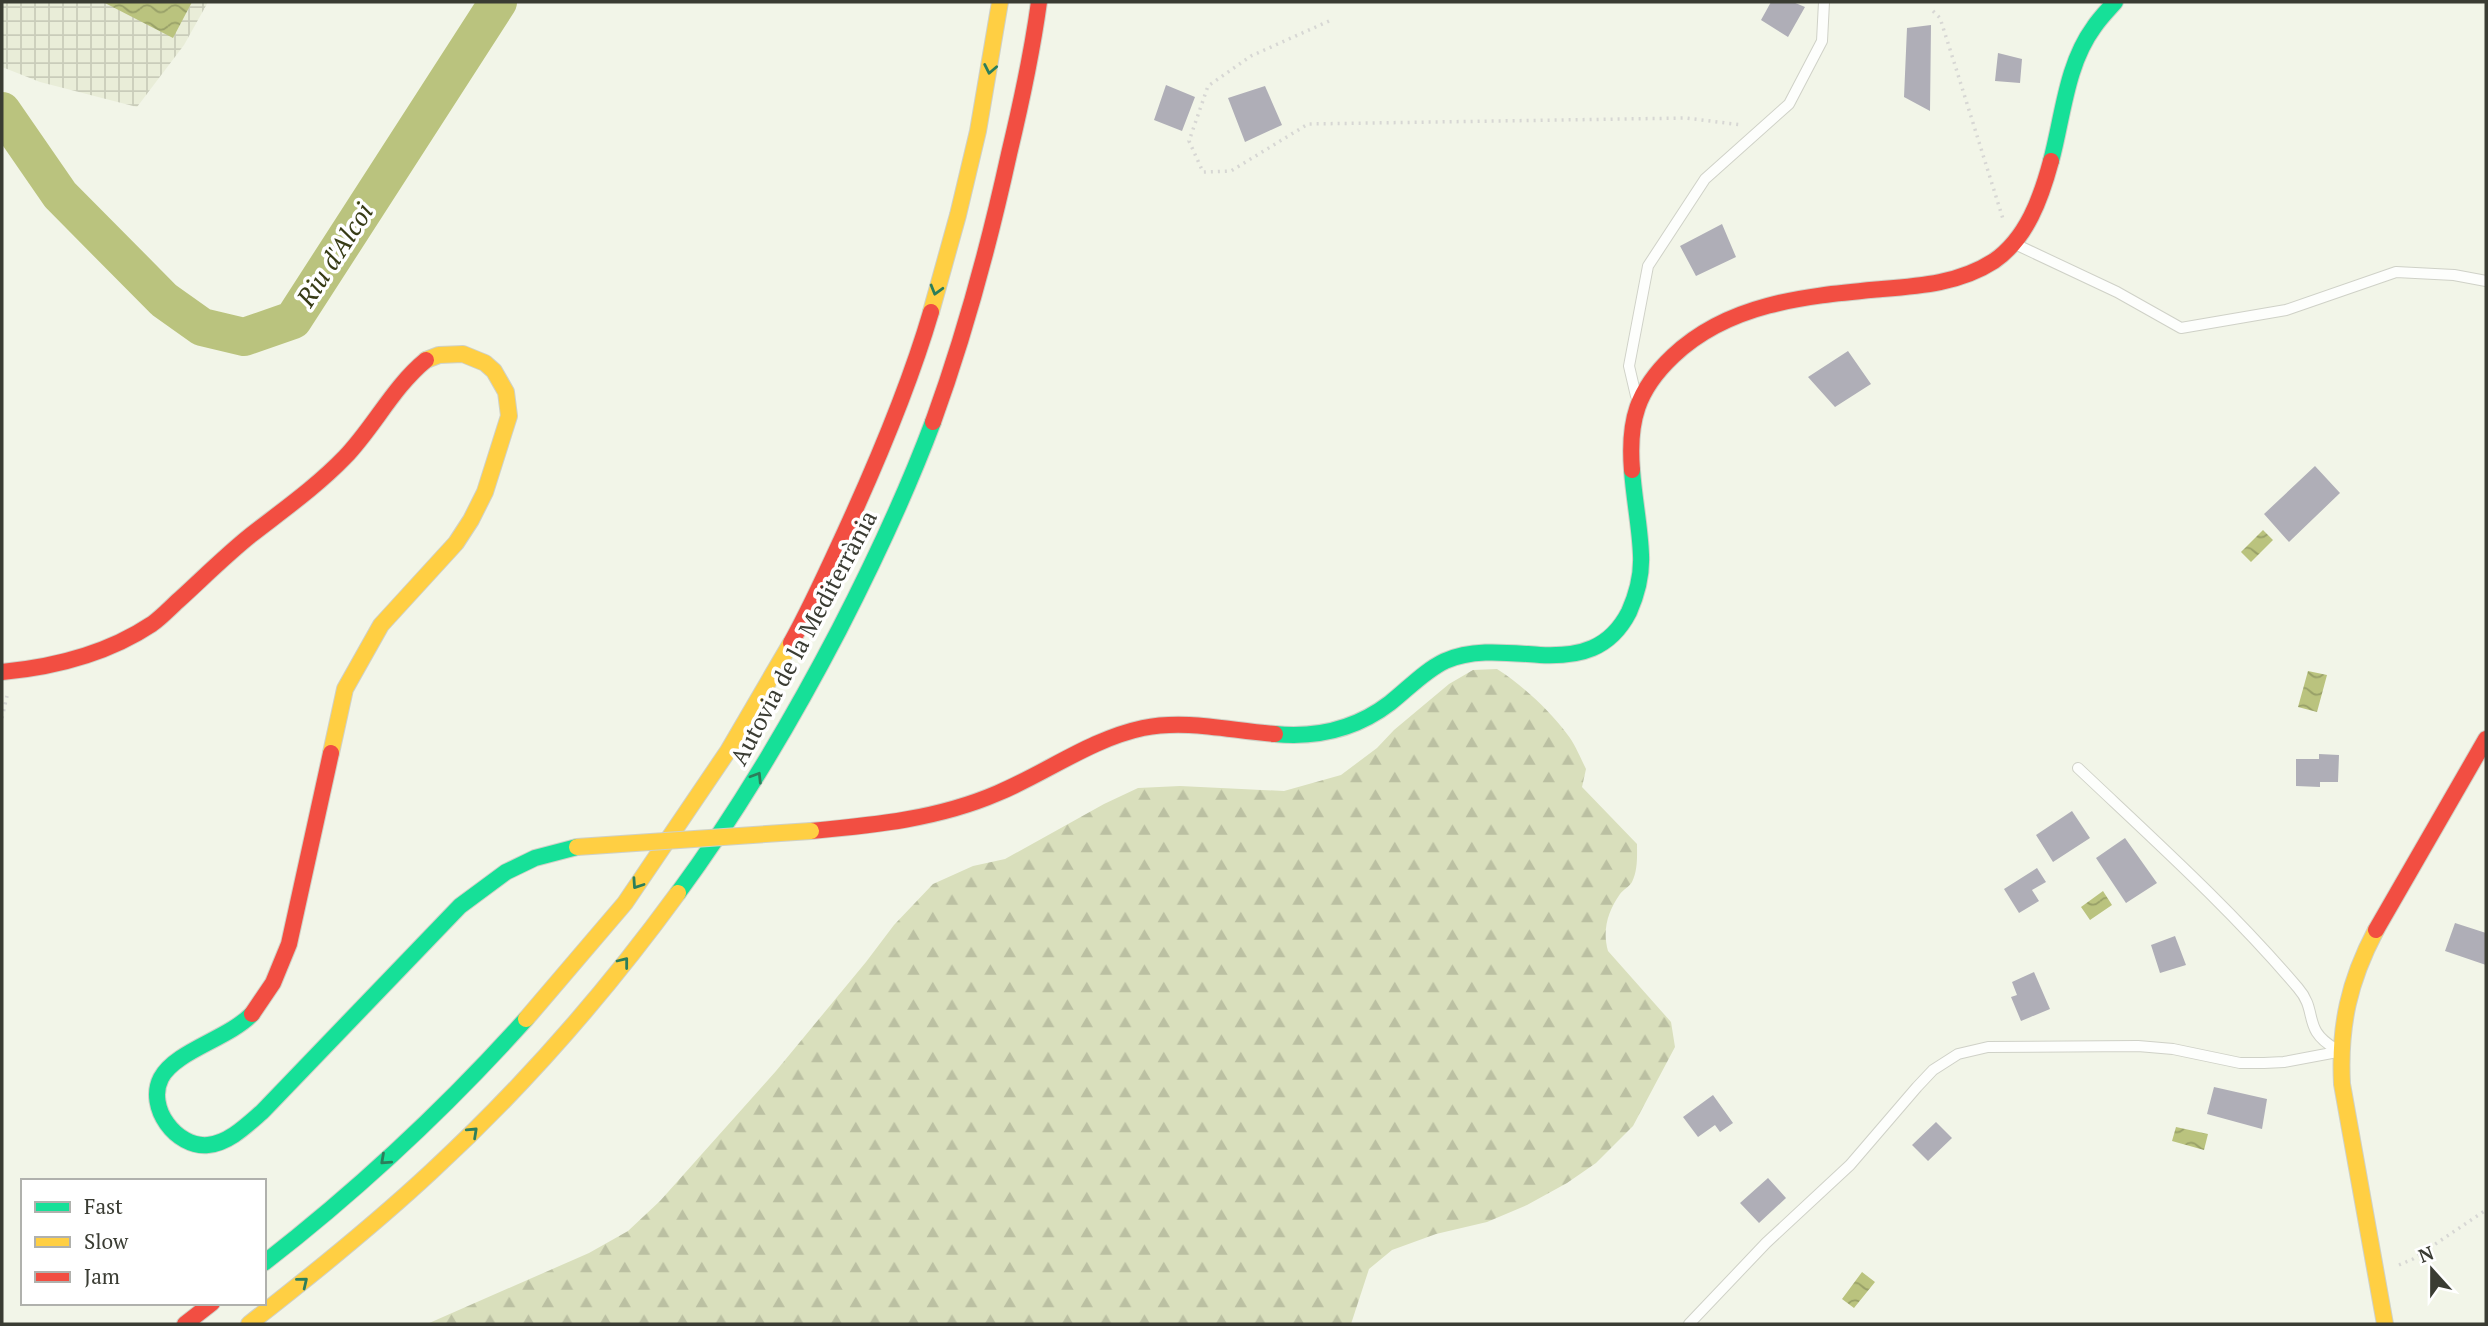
<svg xmlns="http://www.w3.org/2000/svg" width="2488" height="1326" font-family="'PT Serif',serif">
<style>
.industrial{fill:url(#industrial-grid)}
.forest{fill:url(#forest-firs)}
.water{fill:url(#water-waves)}
.lines{fill:none;stroke-linecap:round;stroke-linejoin:round}
.river{stroke:#bac37e;stroke-width:38}
.building{fill:#afaeb7}
.lane-casing{stroke:#cfd1c7;stroke-width:12}
.fast-casing{stroke:#cfd1c7;stroke-width:18}
.slow-casing{stroke:#cfd1c7;stroke-width:18}
.jam-casing{stroke:#cfd1c7;stroke-width:18}
.path{stroke:#d7d7d4;stroke-width:3.5;stroke-dasharray:2 5;stroke-linecap:butt}
.lane{stroke:#fdfefc;stroke-width:10}
.fast{stroke:#16e098;stroke-width:16}
.slow{stroke:#ffcf43;stroke-width:16}
.jam{stroke:#f24e42;stroke-width:16}
.slow-bridge-casing{stroke:#cfd1c7;stroke-width:18;stroke-linecap:butt}
.slow-bridge{stroke:#ffcf43;stroke-width:16}
.oneway{stroke:#2c7e5b}
.labels{text-anchor:middle;stroke-width:7;stroke-linejoin:round;paint-order:stroke}
.street-label{font-size:24px;fill:#3a3c33;stroke:#fff}
.water-label{font-size:26px;font-style:italic;fill:#373b15;stroke:#fff}
</style>
<defs>
<pattern id="industrial-grid" width="8" height="8" patternUnits="userSpaceOnUse" patternTransform="scale(1.75)"><rect width="8" height="8" fill="#e9edd8"/><path d="M0 4h8M4 0v8" fill="none" stroke="#c9ccba"/></pattern>
<pattern id="forest-firs" width="22" height="20" patternUnits="userSpaceOnUse" patternTransform="scale(1.75)"><rect width="22" height="20" fill="#d9dfbc"/><path d="M5 1l3.5 6h-7zM16 11l3.5 6h-7z" fill="#bbc0a2"/></pattern>
<pattern id="water-waves" width="16" height="10" patternUnits="userSpaceOnUse" patternTransform="scale(1.75)"><rect width="16" height="10" fill="#bac37e"/><path d="M0 5q4-4 8 0t8 0" fill="none" stroke="#98a068"/></pattern>
</defs>
<rect width="100%" height="100%" fill="#f2f5e8"/>
<path class="industrial" d="M2,2H208L184,45L137,107L40,82L2,67Z"/>
<path class="forest" d="M1497,669C1522,685 1549,710 1567,734C1575,744 1580,757 1586,769L1582,787L1637,844C1637,856 1638,870 1632,882C1629,887 1624,889 1620,894C1608,911 1602,930 1608,951L1671,1022L1675,1047L1633,1126L1596,1163L1567,1183L1527,1205L1487,1222L1436,1234L1392,1250L1369,1269L1351,1324H427L589,1253L628,1231L660,1201L776,1071L866,962L894,925L933,884L973,866L1005,859L1104,804L1138,788L1180,786L1284,791L1341,775L1377,748L1394,730L1449,684L1473,670Z"/>
<path class="water" d="M103,2H192L173,38Z
M2263,530L2273,540L2251,562L2241,552Z
M2308,671L2327,675L2317,712L2298,707Z
M2103,891L2112,905L2090,920L2081,907Z
M2176,1127L2208,1134L2204,1150L2172,1141Z
M1862,1272L1875,1282L1854,1308L1842,1299Z"/>
<g class="lines">
<path class="river" d="M2,111L60,195L164,300L202,327L244,337L293,320L498,2"/>
</g>
<path class="building" d="M1771,2H1793L1805,7L1788,37L1761,20Z
M1931,25L1930,111L1904,97L1907,28Z
M1998,53L2022,59L2020,83L1995,81Z
M1166,85L1195,97L1182,131L1154,120Z
M1265,86L1282,125L1245,142L1228,98Z
M1722,224L1736,257L1696,276L1680,246Z
M1848,351L1871,384L1835,407L1808,377Z
M2315,466L2340,493L2289,542L2264,514Z
M2319,754L2339,755L2338,782H2320V787L2296,786V759H2319Z
M2072,811L2090,838L2053,862L2036,835Z
M2125,838L2157,883L2126,903L2096,858Z
M2037,868L2046,882L2032,890L2039,901L2019,913L2004,889Z
M2455,923L2486,933V965L2445,951Z
M2175,936L2186,965L2160,973L2151,945Z
M2034,972L2050,1009L2021,1021L2011,997L2017,995L2012,982Z
M2214,1087L2267,1099L2262,1129L2207,1114Z
M1713,1095L1733,1123L1720,1132L1715,1125L1698,1137L1683,1117Z
M1936,1122L1952,1138L1928,1161L1912,1145Z
M1768,1178L1786,1198L1759,1223L1740,1203Z"/>
<g class="lines">
<g class="lane-casing">
<path id="lane" d="M2015,244L2117,292L2181,328L2286,310L2396,272L2454,275L2486,281
M1636,396L1629,366L1648,266L1705,179L1789,104L1822,41L1824,2
M2078,768C2153,839 2231,909 2298,988C2319,1012 2301,1029 2336,1049
M1689,1324L1766,1243L1850,1165L1917,1087L1933,1070L1958,1054L1988,1047L2138,1046L2173,1049L2240,1063H2264L2284,1062L2337,1052"/>
</g>
<g class="fast-casing">
<path id="fast" d="M2051,161C2063,117 2066,65 2094,27C2100,18 2108,10 2115,2
M1275,734C1317,738 1356,729 1390,703C1408,689 1424,671 1445,661C1474,648 1509,653 1540,655C1580,657 1610,649 1629,612C1637,594 1642,575 1641,555C1640,527 1634,499 1632,470
M678,893C739,810 791,722 839,630C874,562 906,494 933,422
M252,1014C228,1039 175,1051 161,1078C146,1107 176,1148 208,1145C229,1143 247,1125 262,1112L460,906L506,872L535,858L577,847
M264,1263C358,1190 446,1108 526,1019"/>
</g>
<g class="slow-casing">
<path id="slow" d="M931,312L958,215L978,131L1000,2
M331,753L345,689L381,625L456,543L471,520L485,492L509,416L506,392L494,371L485,363L463,354L439,355L426,360
M2376,930C2349,981 2339,1026 2342,1084L2385,1324
M526,1019L625,903L728,751L791,643
M249,1324C312,1275 374,1225 432,1171C523,1087 605,993 678,893"/>
</g>
<g class="jam-casing">
<path id="jam" d="M933,422C965,334 989,245 1009,154C1021,104 1032,53 1039,2
M1632,470C1628,421 1637,390 1673,356C1730,302 1808,296 1882,289C1921,286 1960,283 1994,261C2027,238 2041,198 2051,161
M791,643C811,607 828,569 845,532C878,460 909,387 931,312
M2,672C55,667 107,654 152,624C162,617 171,607 180,599C203,578 226,555 251,535C283,510 316,487 345,457C374,427 393,387 426,360
M811,831C875,825 938,819 998,793C1046,773 1091,739 1143,728C1187,719 1231,731 1275,734
M2376,930L2486,739
M252,1014L273,983L289,944L331,753
M185,1324L212,1303"/>
</g>
<path class="path" d="M1933,11L1940,18L1954,62L2003,219
M1329,21L1251,56L1208,86L1189,141L1203,172L1231,171L1308,124L1686,118L1742,125
M2,718L7,696
M2399,1265L2413,1259L2486,1210"/>
<use href="#lane" class="lane"/>
<use href="#fast" class="fast"/>
<use href="#slow" class="slow"/>
<use href="#jam" class="jam"/>
<g class="slow-bridge-casing">
<path id="slow-bridge" d="M577,847L811,831"/>
</g>
<use href="#slow-bridge" class="slow-bridge"/>
</g>
<defs><path id="oneway-chevron" d="M-2-3.5L2.5 0L-2 3.5" fill="none" stroke-width="1.6" stroke-linecap="round" stroke-linejoin="round" transform="scale(1.75)"/></defs>
<g class="oneway">
<use href="#oneway-chevron" transform="translate(990 69) rotate(101)"/>
<use href="#oneway-chevron" transform="translate(936 290) rotate(106)"/>
<use href="#oneway-chevron" transform="translate(757 777) rotate(-58)"/>
<use href="#oneway-chevron" transform="translate(637 884) rotate(124)"/>
<use href="#oneway-chevron" transform="translate(624 962) rotate(-52)"/>
<use href="#oneway-chevron" transform="translate(473 1132) rotate(-43)"/>
<use href="#oneway-chevron" transform="translate(385 1160) rotate(138)"/>
<use href="#oneway-chevron" transform="translate(303 1282) rotate(-39)"/>
</g>
<g class="labels">
<g class="street-label">
<text transform="translate(804 638) rotate(-62)" y="8">Autovia de la Mediterrània</text>
</g>
<g class="water-label">
<text transform="translate(335 255) rotate(-57)" y="9">Riu d'Alcoi</text>
</g>
</g>
<rect width="2488" height="1326" fill="none" stroke="#3a3c33" stroke-width="7"/>
<rect x="21" y="1179" width="245" height="126" fill="#ffffff" stroke="#b0b1ad" stroke-width="2"/>
<rect x="35" y="1202" width="35" height="10" fill="#16e098" stroke="#b0b1ad" stroke-width="2"/>
<text x="84" y="1214" font-size="21" fill="#3a3c33">Fast</text>
<rect x="35" y="1237" width="35" height="10" fill="#ffcf43" stroke="#b0b1ad" stroke-width="2"/>
<text x="84" y="1249" font-size="21" fill="#3a3c33">Slow</text>
<rect x="35" y="1272" width="35" height="10" fill="#f24e42" stroke="#b0b1ad" stroke-width="2"/>
<text x="84" y="1284" font-size="21" fill="#3a3c33">Jam</text>
<g transform="translate(2432 1270) rotate(339)" stroke="#ffffff" stroke-width="5" paint-order="stroke">
<path d="M0-5L12 26L0 18L-12 26Z" fill="#3a3c33"/>
<text y="-10" font-size="19" font-weight="bold" text-anchor="middle" fill="#3a3c33">N</text>
</g>
</svg>
